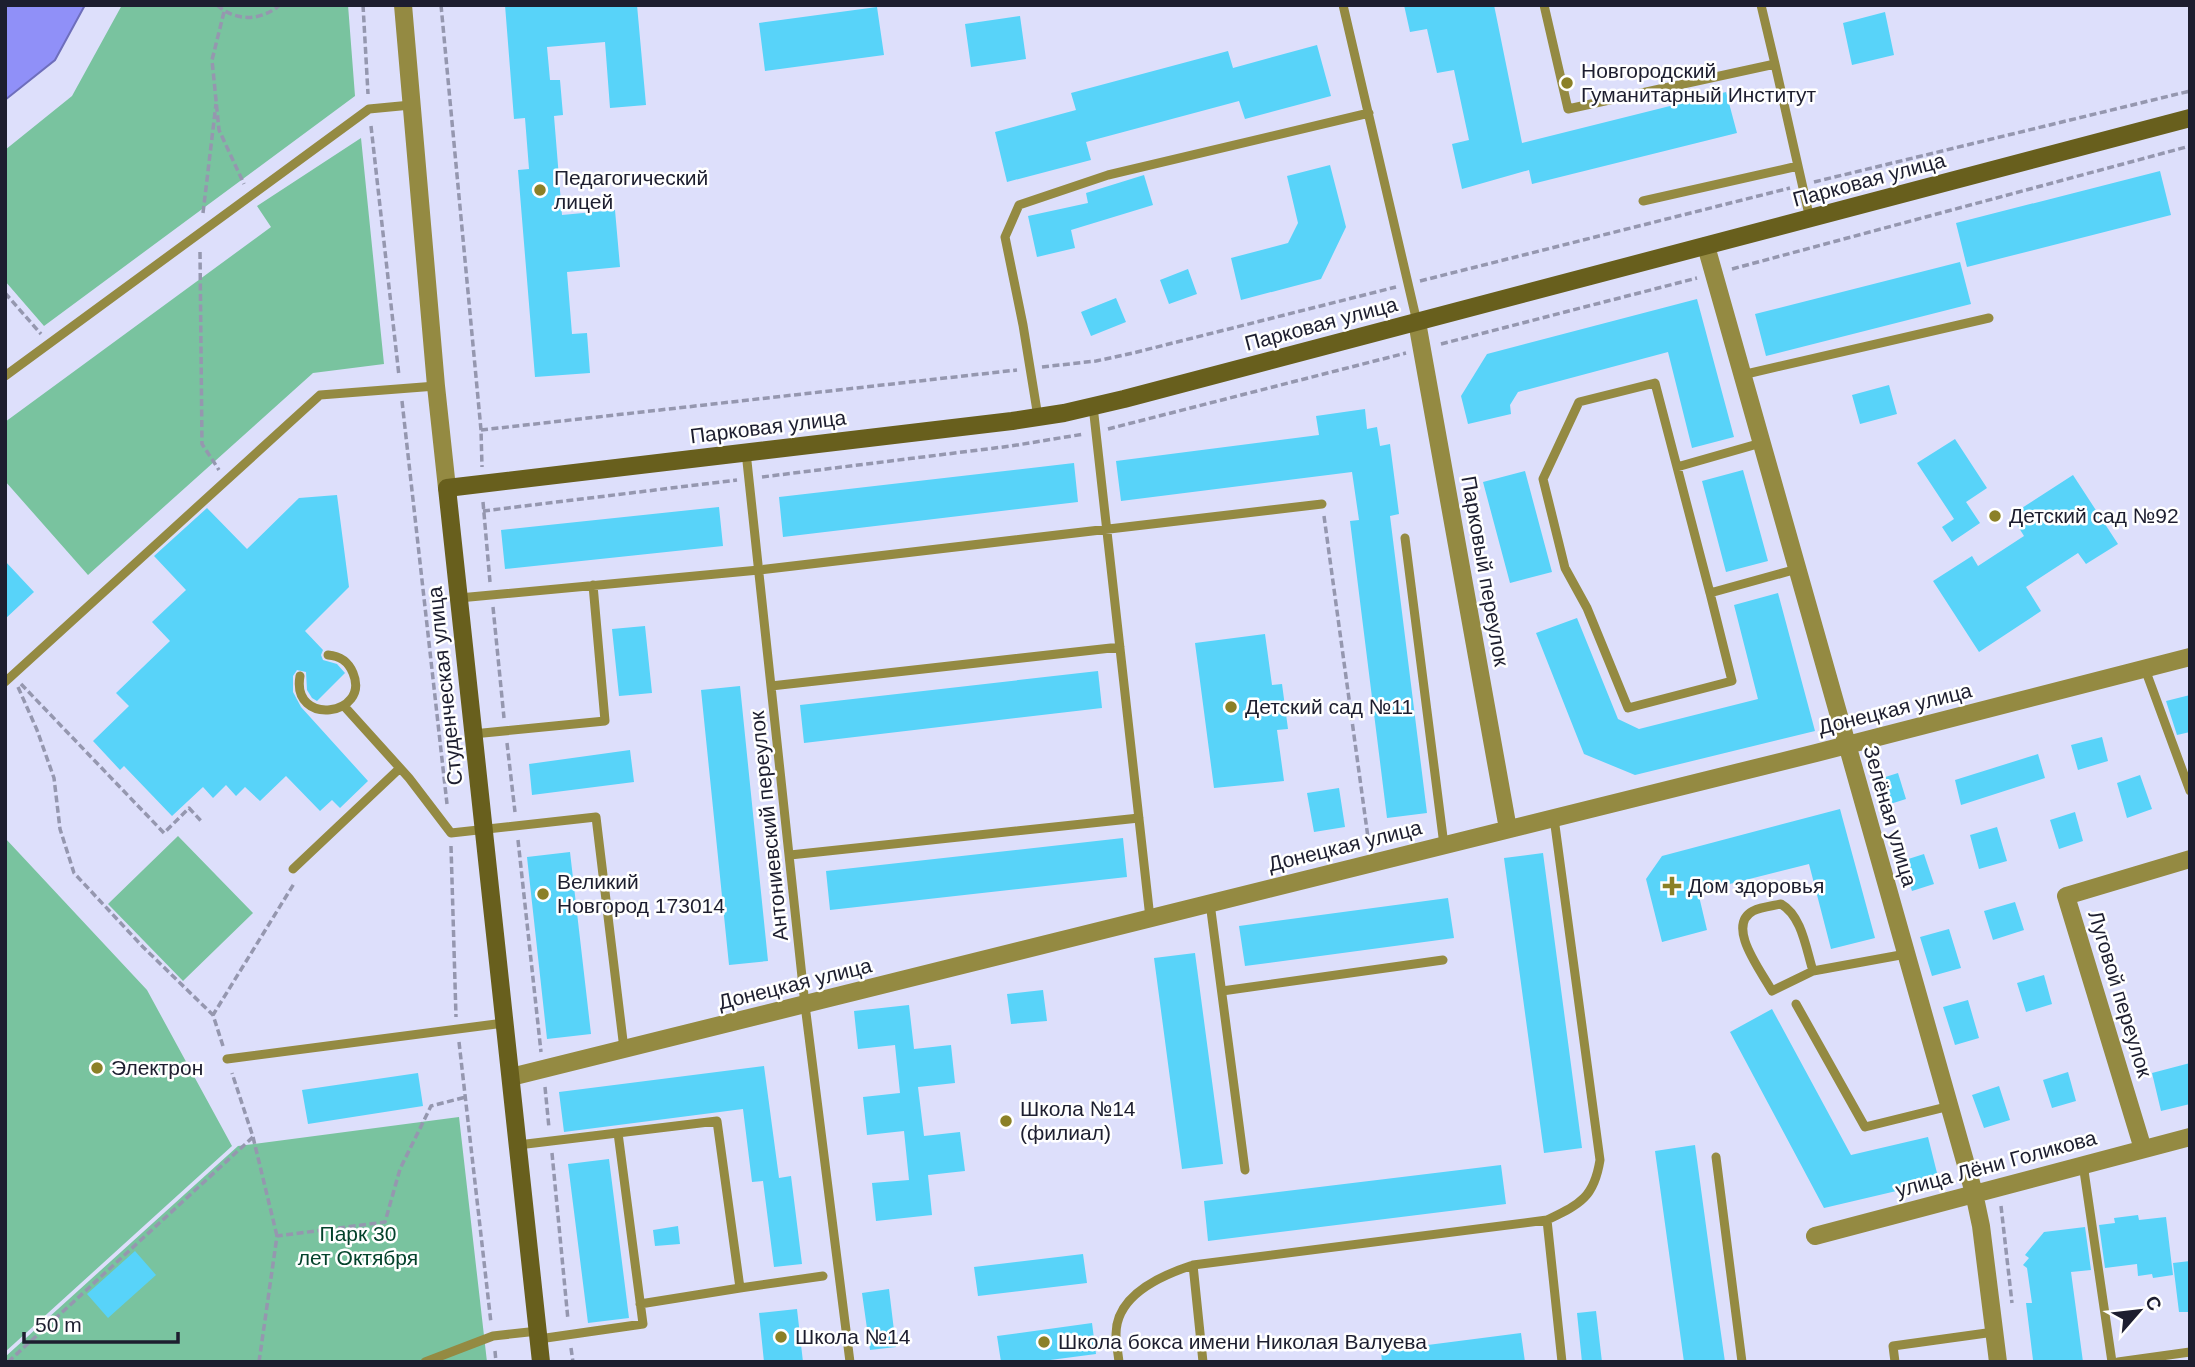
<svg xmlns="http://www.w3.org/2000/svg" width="2195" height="1367" font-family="Helvetica,sans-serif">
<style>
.green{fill:#79c39f}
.water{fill:#9090f8;stroke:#6e6ebc;stroke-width:2}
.building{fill:#58d3f9}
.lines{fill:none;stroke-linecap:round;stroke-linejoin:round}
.path{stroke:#9597af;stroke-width:3.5;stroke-dasharray:7 3.5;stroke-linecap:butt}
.lane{stroke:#948a42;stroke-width:9}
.street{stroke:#948a42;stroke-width:18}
.secondary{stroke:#685f1d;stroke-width:18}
.poi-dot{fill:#8b8027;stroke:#fff;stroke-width:2.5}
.labels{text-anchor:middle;stroke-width:5;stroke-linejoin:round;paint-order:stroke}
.poi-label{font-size:21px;fill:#1d1e2f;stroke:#fff;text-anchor:start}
.street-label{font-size:21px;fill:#1d1e2f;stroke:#fff}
.park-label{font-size:21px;fill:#03422b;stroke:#fff}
</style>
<rect width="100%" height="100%" fill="#dddffb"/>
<path class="green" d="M122,5H348L355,96L44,326L5,281V150L72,96Z
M361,138L384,364L313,373L88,575L5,481V422L271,227L257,206Z
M178,836L253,913L183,981L108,904Z
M5,838L147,990L232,1146L5,1352Z
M459,1117L487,1362H5V1357L238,1146Z"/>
<path class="water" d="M5,5H85L55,60L5,100Z"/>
<path class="building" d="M505,5H637L646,105L610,108L605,42L547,47L550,80H560L563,115L554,116L562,215L615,210L620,267L567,272L572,334L587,333L590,373L535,377L518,170L529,169L525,118L514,119Z
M1404,5H1494L1522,143L1726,92L1737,133L1532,184L1529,170L1462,189L1452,144L1469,140L1454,70L1437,73L1427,29L1410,32Z
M877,7L884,55L765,71L759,23Z
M1885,12L1894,55L1852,65L1843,23Z
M1020,16L1026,59L971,67L965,24Z
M1317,45L1331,96L1245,119L1239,101L1086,142L1091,160L1007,182L995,132L1076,110L1071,93L1228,51L1233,68Z
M1330,165L1346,227L1321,279L1241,300L1231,258L1288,243L1298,223L1287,176Z
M2160,171L2171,215L1967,267L1956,223Z
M1144,175L1153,205L1071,230L1075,248L1037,257L1028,216L1088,203L1086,193Z
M1960,262L1971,304L1766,356L1755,314Z
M1188,269L1197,294L1169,304L1160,280Z
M1116,298L1126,322L1091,336L1081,312Z
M1697,299L1734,437L1692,448L1668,352L1518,392L1510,405L1511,414L1468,424L1461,396L1487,354Z
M1889,385L1897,414L1860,424L1852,395Z
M1365,409L1367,429L1377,427L1380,446L1390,444L1399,514L1390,516L1427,813L1387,818L1350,521L1359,520L1352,472L1121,501L1116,461L1319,435L1316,416Z
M1955,439L1987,488L1966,502L1980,523L1952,542L1942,527L1954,519L1917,463Z
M1074,463L1078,502L783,537L779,497Z
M1743,470L1768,561L1726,572L1702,481Z
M1525,471L1552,572L1510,583L1483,482Z
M2073,475L2118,544L2086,564L2078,553L2026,587L2041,611L1979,652L1933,581L1972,556L1978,566L2024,536L2011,515Z
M337,495L349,587L305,631L323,650L321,655L323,660L337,664L345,673L317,701L312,698L307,690L306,672L297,670L293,676V692L301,707L368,781L340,808L332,800L320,811L286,776L260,801L245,787L236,796L226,785L213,798L203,787L172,816L124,766L120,770L93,741L129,706L116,693L170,641L152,622L186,590L154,556L207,508L247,549L299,498Z
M719,507L723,546L505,569L501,530Z
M5,561L34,592L5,619Z
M1778,593L1815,731L1635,775L1584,754L1536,633L1577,618L1618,719L1639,729L1758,699L1734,605Z
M645,626L652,693L619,696L612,629Z
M1265,634L1272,685L1282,684L1288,729L1277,730L1284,781L1214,788L1195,643Z
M1098,671L1102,708L804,743L800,705Z
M740,686L768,961L729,965L701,690Z
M2190,695V732L2177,735L2166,701Z
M2102,737L2108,761L2078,770L2071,745Z
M630,750L634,782L532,795L529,764Z
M2038,754L2045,778L1961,805L1955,780Z
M1898,773L1906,799L1887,805L1879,779Z
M2140,775L2152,809L2127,818L2117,783Z
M1339,788L1345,827L1314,832L1307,793Z
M1840,809L1875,938L1831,949L1809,864L1698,892L1707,930L1662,942L1646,879L1662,856Z
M2075,812L2083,841L2059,849L2050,820Z
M1997,827L2007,861L1979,869L1970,835Z
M1123,838L1127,877L830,910L826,871Z
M570,852L591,1034L547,1039L527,857Z
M1543,853L1582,1148L1544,1153L1504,858Z
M1924,854L1934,884L1912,891L1902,861Z
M1448,898L1454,938L1245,966L1239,926Z
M2015,902L2024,930L1993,940L1984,911Z
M1949,929L1961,968L1932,976L1920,937Z
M1195,953L1223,1164L1182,1169L1154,958Z
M2044,975L2052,1004L2026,1012L2017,983Z
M1043,990L1047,1021L1011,1024L1007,994Z
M1968,1000L1979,1038L1955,1045L1943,1007Z
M909,1005L914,1049L951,1045L955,1083L918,1087L924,1136L960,1132L965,1171L928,1175L932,1215L876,1221L872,1183L909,1180L904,1131L867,1135L863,1097L900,1093L895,1045L858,1049L854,1011Z
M1772,1009L1851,1155L1928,1137L1939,1181L1824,1208L1730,1032Z
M2190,1063V1104L2161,1111L2152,1073Z
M764,1066L779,1178L791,1176L802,1264L774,1267L763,1181L752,1182L743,1109L564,1132L559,1092Z
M2068,1072L2076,1101L2052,1108L2043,1080Z
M418,1073L423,1106L308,1124L302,1090Z
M1999,1086L2010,1120L1984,1128L1972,1095Z
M1695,1145L1712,1270L1725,1362H1684L1655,1151Z
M609,1159L629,1318L588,1323L568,1164Z
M1501,1165L1506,1204L1208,1241L1204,1201Z
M2138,1215L2139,1220L2166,1217L2173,1275L2153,1278L2152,1274L2138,1276L2137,1264L2105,1268L2099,1225L2115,1223L2114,1218Z
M678,1226L680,1244L655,1246L653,1230Z
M2085,1227L2091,1270L2071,1272L2083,1362L2033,1360L2026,1303H2032L2027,1268L2023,1265L2029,1258L2025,1255L2044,1232Z
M135,1251L156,1275L108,1318L87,1294Z
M1083,1254L1087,1283L978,1296L974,1267Z
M2190,1261V1312H2179L2173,1263Z
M889,1289L896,1347L870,1350L862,1293Z
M797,1309L803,1362H764L759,1313Z
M1596,1311L1602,1362H1582L1577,1313Z
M1092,1323L1096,1354L1035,1362H1001L997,1336Z
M1521,1333L1525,1362H1382L1381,1351Z"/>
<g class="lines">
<path class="path" d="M217,5C236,22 261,21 280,5
M363,5L368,94
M441,5L481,430L482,467
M224,12L212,60L219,130L244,184
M371,126L399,376
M1814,182L2190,91
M203,213L216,104
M200,252L202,444L219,470
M1732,269L2190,146
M1420,281L1790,188
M5,293L41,334
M1441,344L1697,278
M1042,367L1096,361L1133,353L1396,287
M402,401L447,804
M1108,429L1406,353
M481,430L1017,370
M762,477L1011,446L1084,434
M483,502L490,582
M483,511L737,480
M1324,516L1369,845
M493,607L504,718
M21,684L164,833L189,808L202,822
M18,687L37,730L54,778L60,829L74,873L143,947L213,1015
M507,743L515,812
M518,840L541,1052
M451,846L456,1017
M459,1042L491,1323
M223,1046L213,1015L295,882
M545,1087L549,1128
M253,1137L277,1236
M552,1153L568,1320
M2001,1206L2012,1303
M571,1348L573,1362
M495,1351L496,1362
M8,1362L253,1137L232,1073
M259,1362L277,1236L385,1222L400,1169L431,1106L466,1097"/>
<path class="lane" d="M1343,5L1417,322
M1544,5L1568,109L1775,64L1810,219
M1761,5L1775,64
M1643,201L1798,166
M1742,375L1989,318
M5,376L369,109L411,105
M1093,406L1150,918
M1038,417L1023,325L1005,237L1019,205L1108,175L1369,113
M746,452L805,1005L850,1362
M1677,467L1761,443
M1405,538L1444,845
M1710,593L1655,383L1579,402L1543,479L1565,568L1587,608L1628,708L1732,681L1710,593L1797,569
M459,598L759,570L1322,504
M2145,669L2190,791
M300,676C291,727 371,716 353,673C348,661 340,656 328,655
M5,682L320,395L436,386
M771,686L1120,647
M344,706L409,778L451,833L596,817L624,1049
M473,734L605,721L593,585
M790,855L1139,818
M293,869L400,768
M1210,903L1245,1170
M1813,971C1806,949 1802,916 1781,904C1772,906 1761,907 1753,911C1725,926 1762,972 1772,991L1813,971L1906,954
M1222,991L1443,960
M1796,1004L1865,1127L1950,1106
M227,1059L504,1023
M518,1145L717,1121L740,1288L823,1276
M1716,1157L1742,1362
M2083,1164L2112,1362
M1547,1220L1562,1362
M1193,1265L1203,1362
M640,1304L740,1288
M539,1339L643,1324L618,1133
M425,1362L493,1336L538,1331
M1119,1362C1118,1353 1116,1343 1116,1334C1116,1295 1162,1275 1193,1265L1547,1220C1580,1204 1594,1198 1600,1160L1554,818
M1895,1362L1893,1346L1994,1332
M2118,1362L2190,1352"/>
<path class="street" d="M403,5L436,386L447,488
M1706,246L1974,1193L1981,1226L1998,1362
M1417,322L1508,829
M511,1077L1816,753L2190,657
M2143,1149L2066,896L2190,859
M1815,1236L2190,1137"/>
<path class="secondary" d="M541,1362L447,488L1012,421L1064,413L1124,399L2190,118"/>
</g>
<g class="poi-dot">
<circle cx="1567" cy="83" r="7"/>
<circle cx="540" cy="190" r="7"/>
<circle cx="1995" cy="516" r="7"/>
<circle cx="1231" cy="707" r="7"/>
<path d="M1668.5 875.5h7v7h7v7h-7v7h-7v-7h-7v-7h7z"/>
<circle cx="543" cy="894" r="7"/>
<circle cx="97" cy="1068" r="7"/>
<circle cx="1006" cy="1121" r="7"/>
<circle cx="781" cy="1337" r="7"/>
<circle cx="1044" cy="1342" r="7"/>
</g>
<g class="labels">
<g class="poi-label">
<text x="1581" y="78">Новгородский<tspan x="1581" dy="24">Гуманитарный Институт</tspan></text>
<text x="554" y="185">Педагогический<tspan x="554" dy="24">лицей</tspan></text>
<text x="2009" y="523">Детский сад №92</text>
<text x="1245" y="714">Детский сад №11</text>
<text x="557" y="889">Великий<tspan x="557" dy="24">Новгород 173014</tspan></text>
<text x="1688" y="893">Дом здоровья</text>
<text x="111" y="1075">Электрон</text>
<text x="1020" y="1116">Школа №14<tspan x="1020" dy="24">(филиал)</tspan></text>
<text x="795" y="1344">Школа №14</text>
<text x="1058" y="1349">Школа бокса имени Николая Валуева</text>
</g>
<g class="street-label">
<text transform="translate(1869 180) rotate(-15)" y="7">Парковая улица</text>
<text transform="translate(1321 324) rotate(-15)" y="7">Парковая улица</text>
<text transform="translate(768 427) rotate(-7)" y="7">Парковая улица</text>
<text transform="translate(1485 571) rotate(80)" y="7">Парковый переулок</text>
<text transform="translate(445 686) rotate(-96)" y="7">Студенческая улица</text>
<text transform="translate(1895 709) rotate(-14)" y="7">Донецкая улица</text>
<text transform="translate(1890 816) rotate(74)" y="7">Зелёная улица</text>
<text transform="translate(769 826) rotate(-96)" y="7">Антониевский переулок</text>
<text transform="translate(1345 846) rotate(-14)" y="7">Донецкая улица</text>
<text transform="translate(795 984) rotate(-14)" y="7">Донецкая улица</text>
<text transform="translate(2120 994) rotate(73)" y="7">Луговой переулок</text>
<text transform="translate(1996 1164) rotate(-15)" y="7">улица Лёни Голикова</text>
</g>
<g class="park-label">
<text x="358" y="1241">Парк 30<tspan x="358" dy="24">лет Октября</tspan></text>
</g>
</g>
<rect width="2195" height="1367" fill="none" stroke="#1d1e2f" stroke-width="14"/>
<g transform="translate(2139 1311) rotate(62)" stroke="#ffffff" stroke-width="5" paint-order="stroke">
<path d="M0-5L12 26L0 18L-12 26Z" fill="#1d1e2f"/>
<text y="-10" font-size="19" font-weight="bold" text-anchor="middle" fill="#1d1e2f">С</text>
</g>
<path d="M24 1332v10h154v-10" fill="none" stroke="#1d1e2f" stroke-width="3.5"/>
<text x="35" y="1332" font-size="21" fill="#1d1e2f" stroke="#ffffff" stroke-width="5" paint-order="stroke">50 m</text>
</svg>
